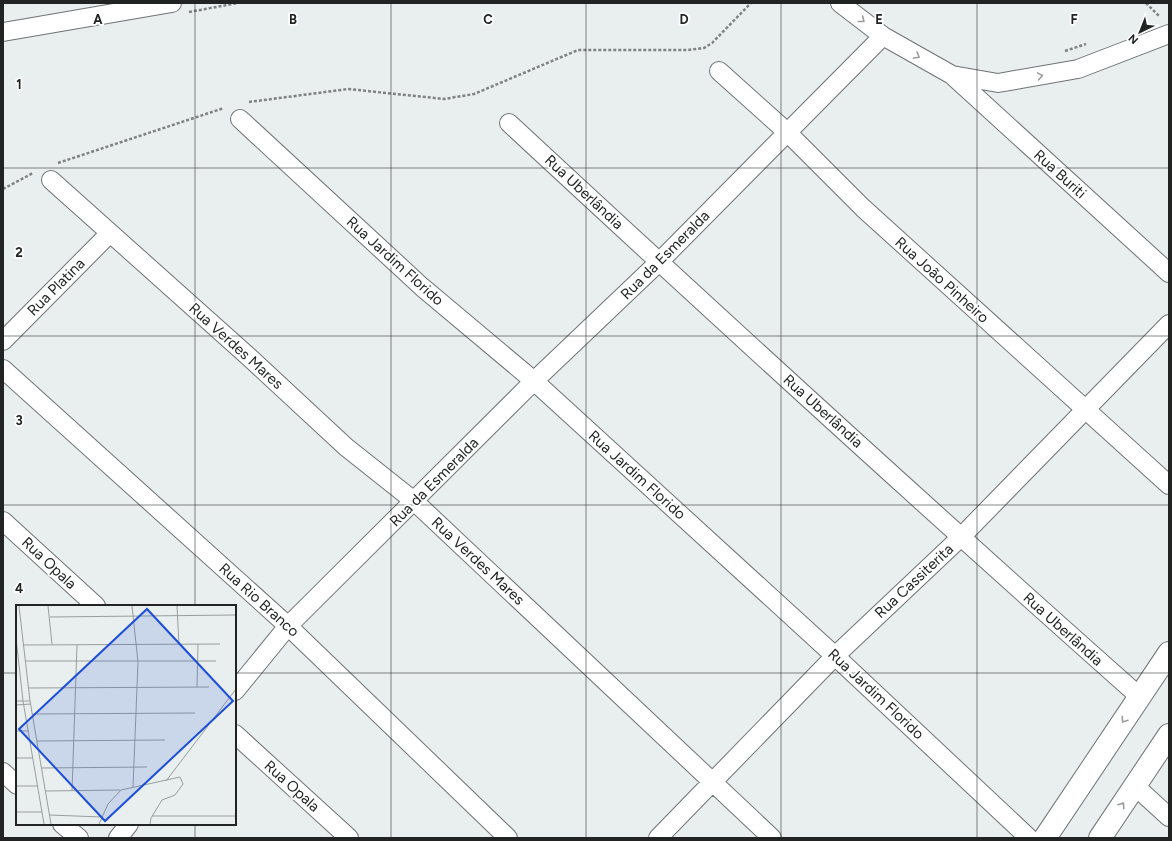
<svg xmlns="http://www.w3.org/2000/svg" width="1172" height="841" font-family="Figtree,sans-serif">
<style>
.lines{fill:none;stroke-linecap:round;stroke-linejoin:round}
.street-casing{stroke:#6f7374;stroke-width:20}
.primary-casing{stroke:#6f7374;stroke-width:24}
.path{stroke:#7f8282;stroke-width:2.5;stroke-dasharray:3 2;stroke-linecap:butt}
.street{stroke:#fff;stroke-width:18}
.primary{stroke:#fff;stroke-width:22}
.oneway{stroke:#9c9c9c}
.grid{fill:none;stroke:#222424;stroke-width:1;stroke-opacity:0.55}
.labels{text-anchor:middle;stroke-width:3.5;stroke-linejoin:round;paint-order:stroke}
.street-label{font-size:15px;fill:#222424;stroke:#fff}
.inset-road{fill:none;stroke:#999d9d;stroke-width:1}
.view{fill:#1d4ed8;fill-opacity:0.15;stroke:#1d4ed8;stroke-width:2}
.inset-edge{fill:none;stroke:#222424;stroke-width:2}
.grid-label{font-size:13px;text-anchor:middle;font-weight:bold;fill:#222424;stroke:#fff;stroke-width:3.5;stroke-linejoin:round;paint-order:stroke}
</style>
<rect width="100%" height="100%" fill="#e9eeee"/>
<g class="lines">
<g class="street-casing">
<path id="street" d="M840,3L883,36L952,75L998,83L1078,69L1169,34
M3,32L172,3
M719,71L787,132L863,208L1169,485
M952,75L1169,273
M240,119L422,287L534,381L835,656L1029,838
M509,123C717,316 927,508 1140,697
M51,180L249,357L346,447L414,501L772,838
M3,341L110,233
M3,369L288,626L508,838
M3,521L96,606
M235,691L288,626L534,381L659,262L883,36
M235,734L349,838
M3,772L17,785
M1135,786L1169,817
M62,824L79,838
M118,838L129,824
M658,838L835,656L961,537L1169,324"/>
</g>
<g class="primary-casing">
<path id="primary" d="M1045,838L1169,653
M1100,838L1169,735"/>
</g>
<path class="path" d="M1146,3L1160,17
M189,12L238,3
M1065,51L1086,44
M249,102L348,89L444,99L474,94L578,50H688L704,48L712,43L751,3
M58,163L224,108
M3,189L33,173"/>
<use href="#street" class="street"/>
<use href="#primary" class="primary"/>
</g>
<defs><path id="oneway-chevron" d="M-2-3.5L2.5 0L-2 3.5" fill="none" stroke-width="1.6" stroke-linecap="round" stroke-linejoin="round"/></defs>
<g class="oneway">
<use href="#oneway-chevron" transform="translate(862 20) rotate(38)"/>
<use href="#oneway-chevron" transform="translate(917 56) rotate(30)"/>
<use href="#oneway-chevron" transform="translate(1040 76) rotate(-10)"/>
<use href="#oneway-chevron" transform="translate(1124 720) rotate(124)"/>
<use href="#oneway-chevron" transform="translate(1122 805) rotate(-57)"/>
</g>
<path class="grid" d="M195,3V606M391,3V838M586,3V838M781,3V838M977,3V838M3,168H1169M3,336H1169M3,505H1169M3,673H17M235,673H1169M195,824V838"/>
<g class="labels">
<g class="street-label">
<text transform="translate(1060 174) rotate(42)" y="5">Rua Buriti</text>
<text transform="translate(584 192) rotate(43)" y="5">Rua Uberlândia</text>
<text transform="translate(665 255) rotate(-45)" y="5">Rua da Esmeralda</text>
<text transform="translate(395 261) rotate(42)" y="5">Rua Jardim Florido</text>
<text transform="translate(942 280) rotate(42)" y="5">Rua João Pinheiro</text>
<text transform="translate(56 287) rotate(-45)" y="5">Rua Platina</text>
<text transform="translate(236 346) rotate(42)" y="5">Rua Verdes Mares</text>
<text transform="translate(823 411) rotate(42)" y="5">Rua Uberlândia</text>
<text transform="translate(637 475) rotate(42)" y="5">Rua Jardim Florido</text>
<text transform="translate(434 482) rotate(-45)" y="5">Rua da Esmeralda</text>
<text transform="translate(478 561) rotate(43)" y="5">Rua Verdes Mares</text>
<text transform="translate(49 563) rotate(43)" y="5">Rua Opala</text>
<text transform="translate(914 581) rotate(-43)" y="5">Rua Cassiterita</text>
<text transform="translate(259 600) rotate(42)" y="5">Rua Rio Branco</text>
<text transform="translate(1063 629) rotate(42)" y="5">Rua Uberlândia</text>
<text transform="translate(876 694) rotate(43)" y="5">Rua Jardim Florido</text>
<text transform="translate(292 786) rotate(42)" y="5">Rua Opala</text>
</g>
</g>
<g transform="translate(16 605)">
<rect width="220" height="220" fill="#e9eeee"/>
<path class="inset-road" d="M3,1L14,96L35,219M32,1L36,39M116,1L122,57L117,182M161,1L163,40M34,12L220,10M0,33L7,96L28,219M7,40L204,39M9,56H200M181,82L182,39M12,83L193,82M0,96H14M0,100L15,99M17,109L179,108M0,126H13M21,136L149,135M0,153H17M25,163L131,162M150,176L220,84M0,181H22M30,186L104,185M56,186L61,40M0,207H26M33,210L86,212M136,211H220M83,219L92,199L105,185L164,172L167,179L159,190L146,195L135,213L134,219"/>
<path class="view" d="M131,4L217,96L89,216L3,124Z"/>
<rect width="220" height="220" class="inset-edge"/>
</g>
<g class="grid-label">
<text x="98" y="24">A</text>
<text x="293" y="24">B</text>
<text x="488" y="24">C</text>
<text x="684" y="24">D</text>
<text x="879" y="24">E</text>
<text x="1074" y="24">F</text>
<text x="19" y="89">1</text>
<text x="19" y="257">2</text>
<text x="19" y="425">3</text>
<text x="19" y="593">4</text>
</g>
<rect width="1172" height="841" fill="none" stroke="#222424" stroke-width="8"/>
<g transform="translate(1140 32) rotate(223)" stroke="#ffffff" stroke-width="3" paint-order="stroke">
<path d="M0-3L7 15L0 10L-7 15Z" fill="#222424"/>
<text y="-6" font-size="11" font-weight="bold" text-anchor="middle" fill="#222424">N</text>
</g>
</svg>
